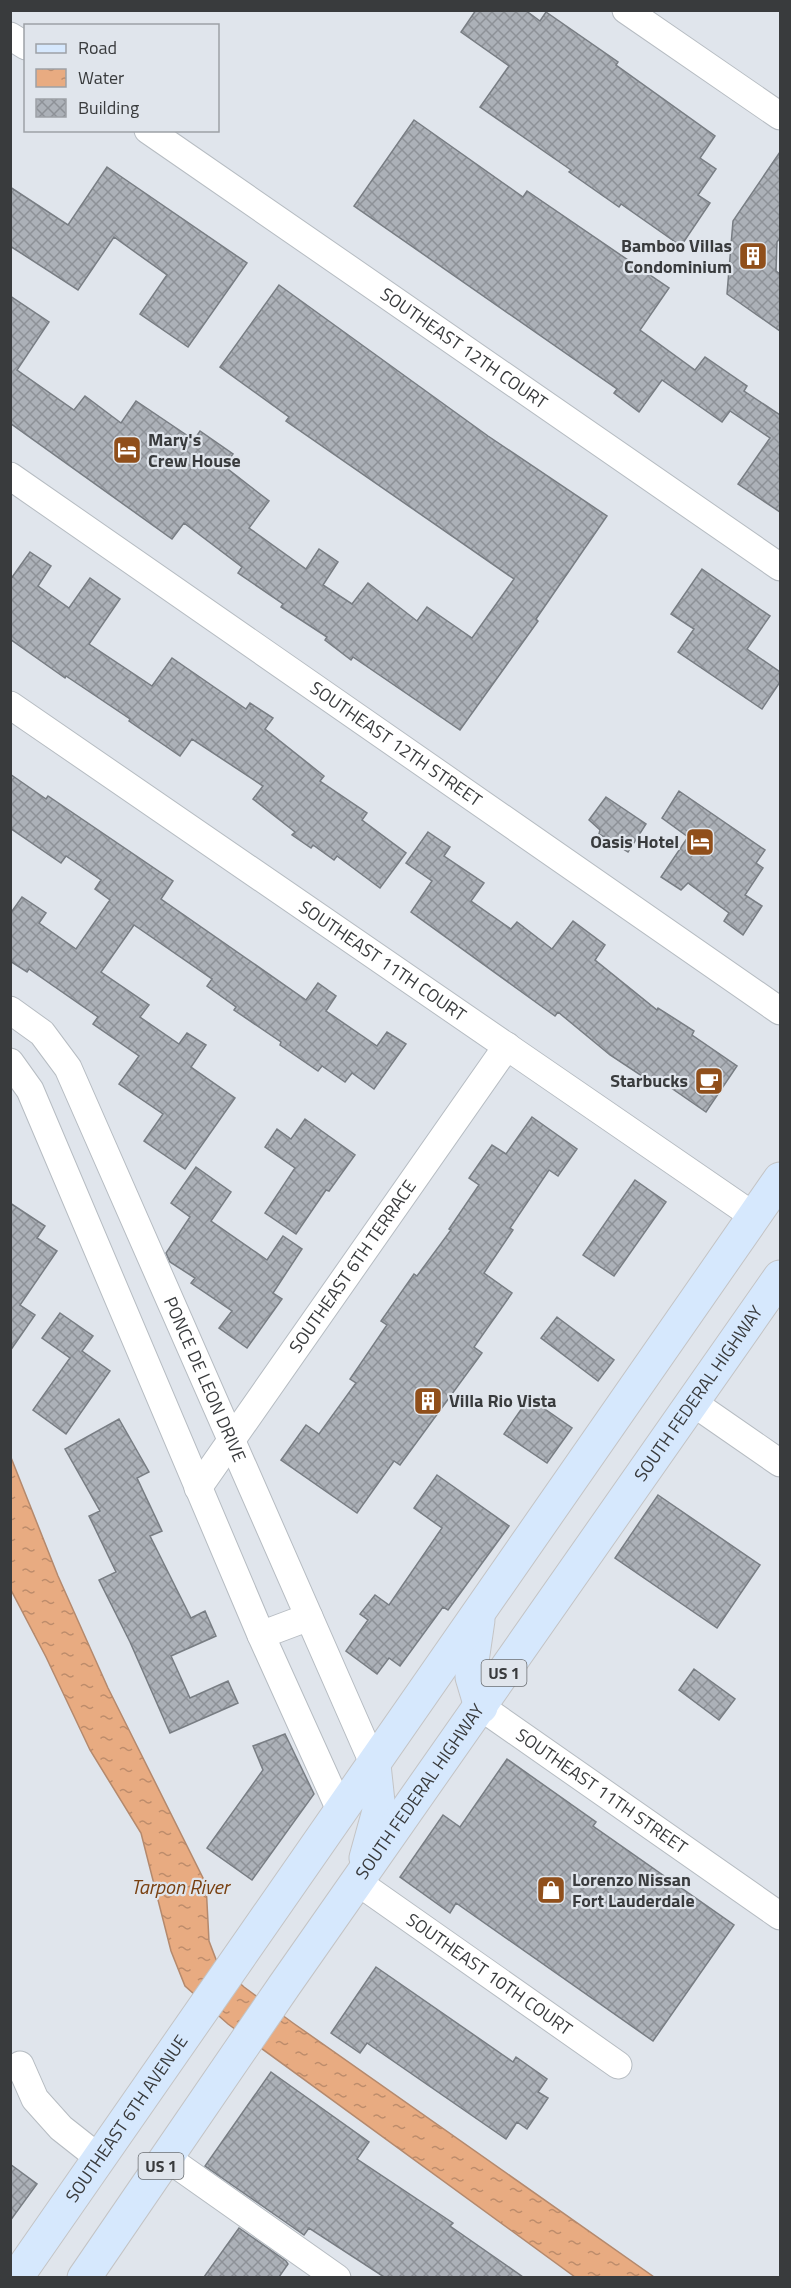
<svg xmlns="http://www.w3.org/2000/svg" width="791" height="2288" font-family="'Titillium Web',sans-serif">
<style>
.water{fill:url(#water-ripples);stroke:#b4896d;stroke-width:1.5}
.building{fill:url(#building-cross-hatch);stroke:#787d83;stroke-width:1.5}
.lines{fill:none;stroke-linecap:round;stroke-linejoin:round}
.minor-casing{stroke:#b6bcc2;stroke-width:29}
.primary-casing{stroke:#c4c4c5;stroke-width:35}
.minor{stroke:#fff;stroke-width:27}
.primary{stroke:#d6e8fd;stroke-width:33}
.labels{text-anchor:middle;stroke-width:4.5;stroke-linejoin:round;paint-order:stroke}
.shield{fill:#e0e5ec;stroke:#6b6e72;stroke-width:1.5}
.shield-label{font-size:16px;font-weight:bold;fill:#393b3d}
.poi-label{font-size:18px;font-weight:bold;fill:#393b3d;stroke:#e0e5ec;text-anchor:end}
.street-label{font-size:18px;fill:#393b3d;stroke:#e0e5ec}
.water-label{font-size:20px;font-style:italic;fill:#794011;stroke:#e0e5ec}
</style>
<defs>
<pattern id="water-ripples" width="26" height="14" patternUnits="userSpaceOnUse" patternTransform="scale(1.5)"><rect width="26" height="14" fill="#e8ab81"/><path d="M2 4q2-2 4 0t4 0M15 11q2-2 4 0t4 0" fill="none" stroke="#bd8c6b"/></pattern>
<pattern id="building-cross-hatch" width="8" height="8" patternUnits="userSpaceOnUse" patternTransform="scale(1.5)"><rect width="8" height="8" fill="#acb1b8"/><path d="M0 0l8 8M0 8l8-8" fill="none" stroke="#8d9197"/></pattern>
</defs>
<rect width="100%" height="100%" fill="#e0e5ec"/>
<path class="water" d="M10,1455L58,1576L108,1688L206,1884L209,1941L217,1962L244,1987L293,2023L654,2277H575L228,2024L185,1986L171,1951L141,1833L90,1750L46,1657L11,1590Z"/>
<path class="building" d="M476,10H525L540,21L546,12L618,62L616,65L715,136L700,158L716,169L698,195L710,203L681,246L621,204L619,207L569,172L571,170L480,107L509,66L461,32Z
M414,120L523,197L527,191L669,288L640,330L695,370L705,357L747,386L744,391L780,415V512L738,484L770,438L730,411L722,422L662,380L639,412L614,393L617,389L354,206Z
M780,152V238L777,242L776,271L780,274V331L727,294L733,221Z
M107,167L247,263L188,347L140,314L167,275L114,237L78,290L10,246V187L68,225Z
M279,285L488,436L607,516L536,619L538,621L460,730L353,657L351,660L325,640L327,637L281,607L283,604L238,573L242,567L184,523L172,539L10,423V296L49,322L17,370L74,410L85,396L121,423L136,401L194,440L200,431L233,454L224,466L269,501L249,528L306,569L319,549L338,562L323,585L352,604L368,583L417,621L427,607L472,638L514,579L286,421L289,417L220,367Z
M30,552L51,566L38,586L69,608L90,578L120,599L89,644L152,686L172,658L246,709L250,703L273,718L265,729L324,776L320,781L367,813L362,820L406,853L380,888L337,856L334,860L313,845L311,848L292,835L295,832L253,799L263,786L192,739L180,756L129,721L130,719L66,676L65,678L10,639V580Z
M702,569L770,616L747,649L780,672V682L762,709L678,652L694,629L671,614Z
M10,774L46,799L48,796L173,881L161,899L306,1000L318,983L336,996L326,1011L377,1046L387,1032L406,1044L374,1089L352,1073L345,1082L322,1066L318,1071L280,1045L281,1042L234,1010L236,1007L207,986L212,979L134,925L101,972L149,1005L140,1017L179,1044L187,1033L206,1045L191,1067L235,1098L185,1169L144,1141L163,1114L119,1084L139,1056L93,1024L98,1017L29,969L27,972L10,961V914L22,897L46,913L39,923L76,949L110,900L95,889L101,880L66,856L61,863L10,828Z
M679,791L765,850L756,863L763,868L745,895L762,906L743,935L724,921L729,913L688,883L681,890L661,877L688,837L662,818Z
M606,797L646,824L628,852L599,834L600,830L589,820Z
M428,832L450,847L444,856L484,883L471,901L511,929L517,922L552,949L573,921L605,945L595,960L657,1010L658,1008L694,1031L692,1035L737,1066L706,1112L661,1081L657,1086L610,1055L558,1012L555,1016L411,912L432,881L406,863Z
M532,1117L577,1149L558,1176L549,1170L510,1228L513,1230L484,1273L512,1293L474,1347L482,1353L400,1465L394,1461L357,1513L281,1460L306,1425L319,1434L356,1383L350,1379L387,1325L381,1321L414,1274L417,1276L451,1230L449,1229L479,1185L469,1178L492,1145L506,1154Z
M305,1119L355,1155L329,1191L326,1190L296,1234L265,1213L295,1168L265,1147L277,1129L291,1139Z
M196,1167L231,1192L211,1221L267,1260L283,1236L302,1249L273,1293L282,1299L247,1348L219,1328L232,1311L191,1283L195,1278L170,1262L166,1253L190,1217L171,1203Z
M635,1180L666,1202L614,1276L583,1255Z
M10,1203L45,1226L37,1238L57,1251L20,1305L35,1315L10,1351Z
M60,1313L93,1336L82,1351L110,1371L66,1434L33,1410L70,1358L42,1338Z
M557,1317L614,1360L598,1381L541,1338Z
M529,1398L572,1428L547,1463L504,1434Z
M119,1419L149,1472L137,1478L162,1531L150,1536L191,1618L205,1611L216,1636L171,1656L190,1698L228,1681L238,1703L170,1733L130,1642L99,1580L116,1572L89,1516L100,1511L65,1449Z
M437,1475L509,1526L448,1610L443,1607L400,1666L389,1658L377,1674L346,1651L368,1620L360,1614L375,1595L389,1605L442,1528L414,1508Z
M658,1495L760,1565L717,1628L615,1558Z
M694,1669L735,1699L719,1720L679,1690Z
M285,1734L314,1794L252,1880L207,1848L263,1770L253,1746Z
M507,1759L596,1822L593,1826L734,1925L653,2041L456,1903L450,1913L400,1877L443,1815L460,1827Z
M376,1967L513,2062L516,2057L547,2079L538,2092L548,2098L527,2129L517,2122L506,2139L367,2043L360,2053L331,2033Z
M271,2072L369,2142L357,2159L453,2223L450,2226L523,2277H384L309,2228L304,2235L205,2166Z
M10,2164L37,2184L10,2221Z
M239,2228L286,2261L288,2264L279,2277H204Z"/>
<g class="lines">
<g class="minor-casing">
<g id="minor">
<path d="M626,10L780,116"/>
<path d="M10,36L26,46"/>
<path id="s1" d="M148,130L780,567"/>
<path id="s2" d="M10,476L780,1011"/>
<path id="s3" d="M10,705L755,1217"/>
<path id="s4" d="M10,1010L42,1033L68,1068L374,1765"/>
<path d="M10,1062L30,1090L261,1635L341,1812"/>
<path d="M692,1402L780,1463"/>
<path id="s5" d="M198,1488L507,1046"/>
<path d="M261,1635L309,1617"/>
<path id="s6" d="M481,1707L780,1916"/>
<path id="s7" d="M359,1883L618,2065"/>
<path d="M20,2065L35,2099L61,2128L99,2158"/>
<path d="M167,2158L337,2278"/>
</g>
</g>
<g class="primary-casing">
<g id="primary">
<path d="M478,1620L472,1661V1677L481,1707"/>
<path d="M366,1858L379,1811L374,1765"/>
<path id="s8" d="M16,2278L780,1179"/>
<path id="s9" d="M84,2278L284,1986L780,1277"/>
</g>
</g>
<use href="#minor" class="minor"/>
<use href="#primary" class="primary"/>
</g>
<defs>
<g id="building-square" transform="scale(1.5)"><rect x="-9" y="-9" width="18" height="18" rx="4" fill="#904f1b" stroke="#e0e5ec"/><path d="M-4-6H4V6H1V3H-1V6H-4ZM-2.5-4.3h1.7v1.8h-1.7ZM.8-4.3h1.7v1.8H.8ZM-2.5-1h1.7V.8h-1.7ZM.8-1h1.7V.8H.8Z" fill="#fff"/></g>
<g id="hotel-square" transform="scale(1.5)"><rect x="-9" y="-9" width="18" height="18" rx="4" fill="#904f1b" stroke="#e0e5ec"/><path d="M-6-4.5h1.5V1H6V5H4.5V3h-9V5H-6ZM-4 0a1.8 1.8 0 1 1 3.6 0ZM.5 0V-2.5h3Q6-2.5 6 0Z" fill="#fff"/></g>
<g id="cafe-square" transform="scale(1.5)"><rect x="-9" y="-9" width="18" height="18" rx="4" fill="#904f1b" stroke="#e0e5ec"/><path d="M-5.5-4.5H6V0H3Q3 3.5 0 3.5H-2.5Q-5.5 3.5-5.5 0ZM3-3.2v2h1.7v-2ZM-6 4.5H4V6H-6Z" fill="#fff"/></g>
<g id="shop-square" transform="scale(1.5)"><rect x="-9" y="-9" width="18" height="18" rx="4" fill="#904f1b" stroke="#e0e5ec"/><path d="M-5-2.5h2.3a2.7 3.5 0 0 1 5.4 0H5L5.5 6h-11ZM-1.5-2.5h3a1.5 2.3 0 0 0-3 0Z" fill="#fff"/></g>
</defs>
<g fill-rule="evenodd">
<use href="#building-square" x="753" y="256"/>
<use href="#hotel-square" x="127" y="450"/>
<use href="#hotel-square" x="700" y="842"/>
<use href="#cafe-square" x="709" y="1081"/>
<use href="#building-square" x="428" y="1401"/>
<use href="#shop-square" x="551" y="1890"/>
</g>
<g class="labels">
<g class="shield">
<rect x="481.5" y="1660" width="45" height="26" rx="4.5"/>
<rect x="138.5" y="2153" width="45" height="26" rx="4.5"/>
</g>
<g class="shield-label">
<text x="504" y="1679">US 1</text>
<text x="161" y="2172">US 1</text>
</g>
<g class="poi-label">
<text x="732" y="252">Bamboo Villas<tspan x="732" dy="21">Condominium</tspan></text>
<text x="148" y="446" text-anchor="start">Mary's<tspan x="148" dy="21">Crew House</tspan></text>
<text x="679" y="848">Oasis Hotel</text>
<text x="688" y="1087">Starbucks</text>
<text x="449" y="1407" text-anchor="start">Villa Rio Vista</text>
<text x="572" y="1886" text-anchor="start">Lorenzo Nissan<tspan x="572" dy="21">Fort Lauderdale</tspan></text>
</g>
<g class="street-label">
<text dy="6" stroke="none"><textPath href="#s1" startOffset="384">SOUTHEAST 12TH COURT</textPath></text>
<text dy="6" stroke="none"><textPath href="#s2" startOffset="470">SOUTHEAST 12TH STREET</textPath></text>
<text dy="6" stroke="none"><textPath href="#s3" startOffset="452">SOUTHEAST 11TH COURT</textPath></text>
<text dy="6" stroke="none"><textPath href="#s5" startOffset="270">SOUTHEAST 6TH TERRACE</textPath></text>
<text dy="6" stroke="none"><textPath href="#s4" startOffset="423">PONCE DE LEON DRIVE</textPath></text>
<text dy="6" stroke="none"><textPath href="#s9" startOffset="1077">SOUTH FEDERAL HIGHWAY</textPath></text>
<text dy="6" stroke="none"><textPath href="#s6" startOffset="147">SOUTHEAST 11TH STREET</textPath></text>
<text dy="6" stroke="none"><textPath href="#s9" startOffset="591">SOUTH FEDERAL HIGHWAY</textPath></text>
<text dy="6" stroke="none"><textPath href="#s7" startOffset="159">SOUTHEAST 10TH COURT</textPath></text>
<text dy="6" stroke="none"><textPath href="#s8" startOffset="194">SOUTHEAST 6TH AVENUE</textPath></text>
</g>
<g class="water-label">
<text x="180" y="1894">Tarpon River</text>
</g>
</g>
<rect width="791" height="2288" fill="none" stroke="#393b3d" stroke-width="24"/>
<rect x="24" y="24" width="195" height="108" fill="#e0e5ec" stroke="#9da1a6" stroke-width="1.5"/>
<rect x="36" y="44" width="30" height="9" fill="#d6e8fd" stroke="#9da1a6" stroke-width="1.5"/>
<text x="78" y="54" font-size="18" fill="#393b3d">Road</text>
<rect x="36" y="69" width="30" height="18" fill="url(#water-ripples)" stroke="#9da1a6" stroke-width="1.5"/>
<text x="78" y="84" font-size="18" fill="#393b3d">Water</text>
<rect x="36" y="99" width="30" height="18" fill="url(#building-cross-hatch)" stroke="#9da1a6" stroke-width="1.5"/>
<text x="78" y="114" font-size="18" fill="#393b3d">Building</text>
</svg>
